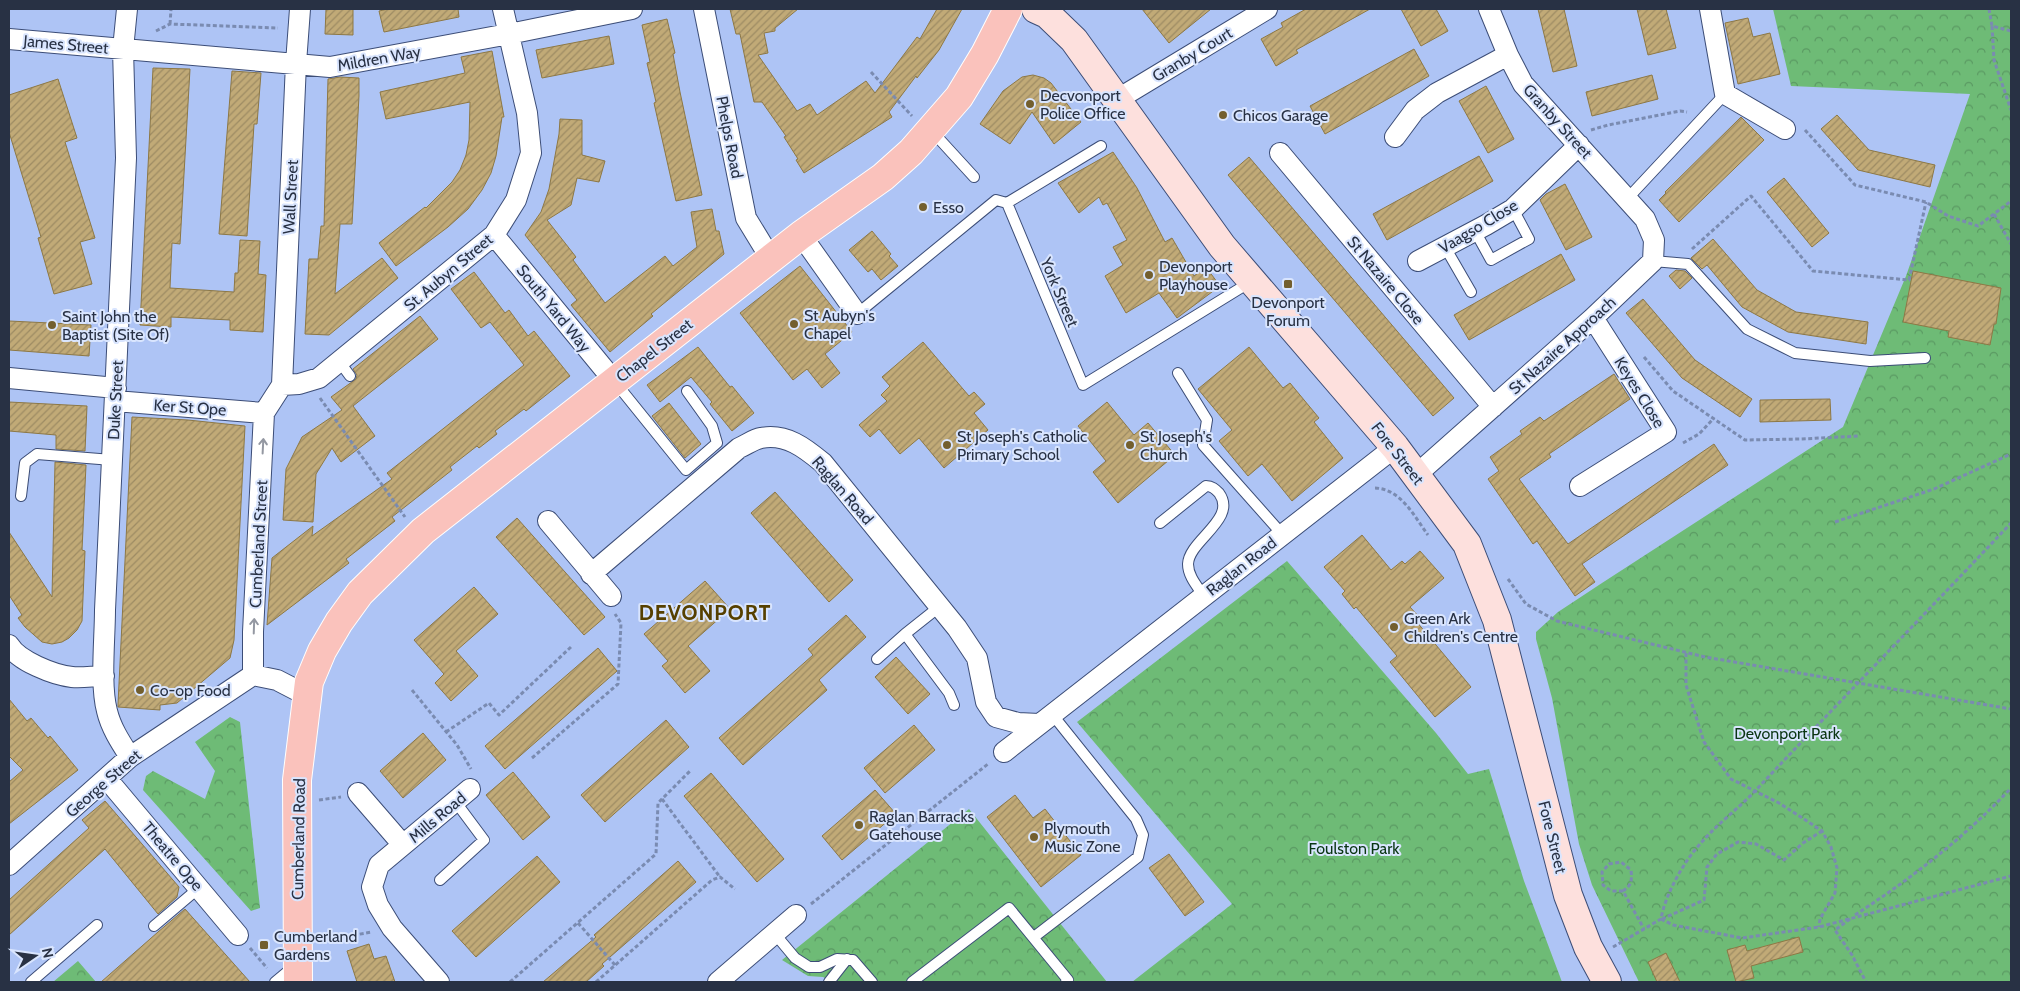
<svg xmlns="http://www.w3.org/2000/svg" width="2020" height="991" font-family="Cabin,sans-serif">
<style>
.park{fill:url(#park-crowns)}
.building{fill:url(#building-hatch);stroke:#8d7845}
.lines{fill:none;stroke-linecap:round;stroke-linejoin:round}
.lane-casing{stroke:#3c4d77;stroke-width:12}
.street-casing{stroke:#3c4d77;stroke-width:22}
.secondary-casing{stroke:#3c4d77;stroke-width:30}
.primary-casing{stroke:#fff;stroke-width:30}
.path{stroke:#7a8bb1;stroke-width:3;stroke-dasharray:4 2.5;stroke-linecap:butt}
.lane{stroke:#fff;stroke-width:10}
.street{stroke:#fff;stroke-width:20}
.secondary{stroke:#fde0dd;stroke-width:28}
.primary{stroke:#fac2bc;stroke-width:28}
.oneway{stroke:#9498a2}
.poi-dot{fill:#735f2e;stroke:#d9e5fe;stroke-width:2}
.labels{text-anchor:middle;stroke-width:4;stroke-linejoin:round;paint-order:stroke}
.street-label{font-size:16px;fill:#283144;stroke:#d9e5fe}
.poi-label{font-size:16px;fill:#283144;stroke:#d9e5fe;text-anchor:start}
.park-label{font-size:16px;fill:#0a3512;stroke:#d9e5fe}
.district-label{font-size:21px;font-weight:bold;letter-spacing:1px;fill:#564000;stroke:#d9e5fe}
</style>
<defs>
<pattern id="park-crowns" width="20" height="18" patternUnits="userSpaceOnUse" patternTransform="scale(1.25)"><rect width="20" height="18" fill="#6ebb76"/><path d="M2 6a3 3 0 1 1 6 0M12 15a3 3 0 1 1 6 0" fill="none" stroke="#5a9962"/></pattern>
<pattern id="building-hatch" width="6" height="6" patternUnits="userSpaceOnUse" patternTransform="scale(1.25)"><rect width="6" height="6" fill="#c1aa77"/><path d="M-1 1l2-2M0 6l6-6M5 7l2-2" fill="none" stroke="#9d8b63"/></pattern>
</defs>
<rect width="100%" height="100%" fill="#aec4f5"/>
<path class="park" d="M1773,9H2011V982H1639L1592,885L1579,844L1552,698L1536,639V632L1558,612L1602,583L1843,427L1906,276L1970,94L1791,86Z
M1287,561L1436,733L1468,774L1489,769L1524,881L1562,982H1132L1232,904L1077,722Z
M230,717L240,722L260,908L251,911L143,790L146,776L153,771L205,799L215,771L195,742Z
M969,809L1107,982H833L823,977L808,976L782,960Z
M78,961L96,982H53Z"/>
<path class="building" d="M326,9H353V35L325,34Z
M388,9H458L459,17L384,32L379,11Z
M730,9H798L775,28V31L764,33L768,53L758,55L797,111L810,104L817,115L866,81L875,93L917,37L920,39L937,9H962L939,50L917,78L916,76L889,112L892,117L804,173L796,160L798,159L784,137L786,136L762,102H754L740,34H736Z
M1142,9H1211L1169,43Z
M1306,9H1370L1296,50L1298,53L1276,66L1261,39L1283,27L1281,23Z
M1401,9H1436L1448,31L1421,46Z
M1538,9H1564L1577,66L1553,72Z
M1637,9H1666L1676,48L1648,55Z
M1748,18L1753,37L1770,33L1780,74L1738,84L1725,23Z
M667,19L675,53L673,54L680,92L702,195L676,201L654,103L656,102L647,63L650,62L642,25Z
M609,36L614,64L542,78L536,50Z
M1414,49L1429,76L1325,134L1310,106Z
M492,51L504,117H502L496,156L491,173L482,190L468,209L448,227L396,266L379,243L425,207L426,208L452,182L460,170L466,155L469,140L470,102L386,119L380,92L465,73L461,57Z
M153,68L190,69L180,244L172,243L170,288L234,292L235,273H238L240,240L260,241L258,274L266,275L263,332L230,330V320L171,317V327L140,325Z
M232,71L261,73L257,124H254L247,236L219,234Z
M1033,75L1044,78L1051,83L1081,122L1054,144L1032,112L1010,144L980,124L1003,91L1022,77Z
M1652,75L1658,99L1592,116L1586,92Z
M340,77L359,78V96L352,224H340L335,294L382,258L398,278L329,335L305,334L309,259H318L321,226H324L328,79Z
M58,79L77,138L65,142L95,238L80,242L92,284L54,294L38,238L41,237L9,132V95Z
M1486,86L1514,139L1488,153L1459,101Z
M1837,115L1869,150L1935,165L1930,187L1858,170L1821,129Z
M1741,117L1764,140L1679,222L1659,200L1666,193L1665,192Z
M560,119L582,120V155L605,161L599,182L577,178L571,205L547,220L576,257L573,260L605,303L665,256L673,266L697,247L691,212L712,209L716,231H719L724,254L651,314L653,316L610,352L571,305L577,300L525,235L541,212L549,189L559,134Z
M1113,152L1137,188L1165,242L1172,238L1194,276L1206,267L1220,286L1177,318L1159,293L1126,313L1105,276L1123,265L1113,247L1127,240L1107,203L1103,205L1099,197L1079,213L1058,183Z
M1479,156L1493,181L1387,240L1373,214Z
M1249,157L1454,398L1433,416L1228,175Z
M1784,178L1829,233L1812,247L1767,192Z
M1565,184L1592,237L1566,250L1540,200L1546,194Z
M872,231L891,254L889,256L898,266L881,280L872,269L868,272L849,250Z
M1713,239L1757,290L1796,312L1868,322L1866,344L1788,332L1742,307L1707,265L1702,269L1691,258Z
M1561,254L1575,280L1469,340L1454,315Z
M800,266L852,332L825,354L840,373L822,388L807,369L793,380L740,313Z
M1676,270L1685,271L1692,278L1680,289L1669,276Z
M1913,271L2001,288L1996,324H1994L1990,345L1948,337L1949,331L1903,322Z
M474,272L505,313L509,310L528,336L534,331L570,376L526,411L524,409L495,431L497,434L479,448L477,446L450,467L452,470L392,517L395,521L346,559L349,563L267,625L272,558L313,526L312,536L392,479L387,473L524,365L490,322L481,328L451,289Z
M1643,299L1695,360L1752,399L1740,417L1682,378L1626,313Z
M420,316L438,339L353,406L375,436L341,462L332,448L316,474L313,522L283,520L286,469L302,437L342,410L331,397L356,379L357,375L353,369Z
M9,321L91,325L89,356L9,350Z
M923,342L969,396L974,392L985,404L974,413L988,430L944,468L919,438L900,454L879,429L870,437L859,425L887,401L881,395L890,386L882,377Z
M698,347L730,387L732,386L754,413L732,431L710,404L712,402L691,377L660,402L647,385Z
M1249,347L1283,388L1290,383L1319,418L1314,422L1343,458L1292,501L1262,464L1248,476L1219,441L1232,430L1198,389Z
M1614,374L1630,399L1549,454L1551,457L1519,479L1568,544L1714,444L1728,465L1582,564L1595,582L1575,596L1537,541L1533,544L1488,479L1499,471L1490,457L1522,434L1520,431L1540,417L1544,421Z
M1830,399L1831,420L1760,422V400Z
M9,402L87,406L85,451L56,449V435L9,431Z
M1107,402L1134,435L1148,423L1175,455L1118,503L1093,472L1106,461L1078,426Z
M669,403L701,444L685,458L652,416Z
M132,417L188,420L245,426L234,640L230,658L177,703L160,705V710L118,707V704Z
M55,462L86,465L82,550L85,551L82,621L77,630L69,638L62,642L52,644L42,642L25,627L18,618L22,615L9,595V532L52,597Z
M775,492L853,580L829,602L751,513Z
M517,518L605,617L584,635L496,537Z
M1362,535L1391,570L1402,561L1405,564L1420,551L1444,578L1410,607L1420,618L1416,621L1471,687L1435,717L1390,662L1397,656L1356,607L1354,609L1342,594L1345,591L1324,567Z
M705,581L730,609L688,646L710,671L685,693L662,666L668,661L644,634Z
M474,587L498,614L456,651L478,676L451,701L435,683L444,674L414,640Z
M846,615L866,637L819,680L827,690L743,765L719,738L813,655L808,649Z
M598,648L617,671L505,769L485,746Z
M896,657L930,694L908,714L875,677Z
M9,699L27,721L31,718L48,738L50,736L78,770L9,824V782L23,770L9,756Z
M666,720L689,747L605,822L581,795Z
M914,725L935,750L885,793L864,768Z
M423,733L446,760L403,798L380,771Z
M513,772L550,817L523,840L486,795Z
M711,773L784,859L757,882L684,796Z
M875,790L896,814L842,860L822,836Z
M1015,795L1033,818L1045,809L1081,855L1041,887L987,817Z
M105,801L179,887L177,897L158,914L105,849L9,935V900L89,828L82,820Z
M1169,854L1204,902L1185,916L1149,868Z
M537,856L560,882L476,957L452,931Z
M678,861L696,882L602,964L604,966L586,982H543L596,937L594,935Z
M185,909L250,982H101L158,932Z
M1799,937L1803,952L1751,966L1754,978L1736,982L1727,950L1745,945L1747,951Z
M369,944L374,959L386,956L395,982H357L347,951Z
M1666,953L1680,982H1657L1648,962Z"/>
<g class="lines">
<g class="lane-casing">
<path id="lane" d="M931,130L974,177
M1628,198L1725,94
M1007,203L1101,146
M1475,231L1491,260L1529,239L1513,209
M1445,247L1471,292
M1653,261L1688,264L1747,329L1795,353L1870,361L1925,358
M857,314L996,200L1007,203L1083,385L1252,281
M339,361L350,376
M1178,373L1207,420L1203,445L1282,534
M615,382L686,470L717,443L712,426L687,391
M21,496L25,463L37,454L112,460
M1160,523L1206,486C1212,486 1215,489 1219,493C1238,519 1189,540 1188,564C1188,576 1197,586 1203,595
M939,607L905,634L949,693L954,705
M877,659L905,634
M440,880L484,840L455,801
M154,926L200,887
M775,934L795,958L809,967H820L837,959L853,960L872,982
M1034,937L1138,857L1143,835L1136,819L1052,714
M31,982L97,925
M275,982L293,967
M829,982L847,959
M912,982L1009,908L1068,980L1066,982"/>
</g>
<g class="street-casing">
<path id="street" d="M127,9L123,49L126,158L105,610C105,638 100,685 107,711C111,728 121,743 130,757
M704,9L746,218L771,259
M1710,9L1725,94L1785,129
M9,39L330,67L514,33L632,9
M1118,99L1267,9
M1395,137L1415,110L1437,93L1508,55
M1280,153L1493,407
M494,235L614,381
M801,235L857,314
M1418,261L1486,225L1513,209L1579,145
M9,378L116,388
M282,385L296,63L300,9
M115,401L264,413
M1416,475L1593,318L1653,261L1654,240L1645,219L1523,84L1508,55L1489,9
M1580,486L1666,432L1593,318
M548,521L611,596
M591,574L739,448C746,445 754,439 761,438C786,433 805,448 823,463L957,628L977,658L986,702L996,717L1018,723L1039,724
M9,645C18,661 54,675 72,677C82,678 94,676 104,676
M253,675V632L264,413L282,385L299,384L319,378L494,235L516,200L531,153L527,113L503,9
M1004,752L1395,447
M107,779L238,935
M358,793L403,845
M9,865L130,757L253,675L277,680L308,696
M439,982L392,928L378,905L372,887L379,865L470,789
M718,982L796,915"/>
</g>
<g class="secondary-casing">
<path id="secondary" d="M1036,9L1047,14L1074,40L1222,246L1395,447L1467,544L1497,620L1568,895L1588,947L1607,982"/>
</g>
<g class="primary-casing">
<path id="primary" d="M298,982L297,780L309,682L322,651L339,622L360,593L423,531L801,235L883,177L911,152L959,97L985,54L1008,9"/>
</g>
<path class="path" d="M1989,9L1992,26L2011,31
M170,24L171,9
M1992,26L1994,60L2011,110
M156,31L170,24L278,28
M871,72L912,116
M1591,130L1608,125L1680,111L1687,112
M1805,130L1855,185L1926,202L1948,216L1978,226L2011,201
M1994,214L2011,244
M1692,249L1751,196L1813,271L1909,280L1926,202
M1644,357L1673,391L1745,440L1801,439L1860,436
M320,398L405,517
M1683,443L1699,434L1714,418
M1375,488C1401,489 1414,516 1428,535
M1835,522L1934,489L2011,454
M1508,579L1526,604L1557,621L1705,657L2011,709
M1686,653V685L1704,742L1731,779L1779,803L1807,821L1822,831L1831,847L1837,868L1835,893L1820,919L1819,927
M412,690L457,745L471,769
M446,732L489,703L499,715L572,646
M532,758L618,684L621,623L615,614
M662,799L720,877
M319,800L341,797
M1623,891H1611L1603,885L1602,872L1609,864L1621,862L1631,870C1632,880 1632,885 1623,891L1644,929
M811,904L988,764
M1855,915C1912,878 1965,837 2011,788
M1661,919L1673,925L1742,938L1819,927L2011,876
M1662,919L1704,900L1707,867L1717,854L1738,842L1756,844L1784,860L1803,843L1822,831
M1850,919L1835,930L1852,955L1866,982
M578,923L615,965
M321,938L343,937L372,932
M1613,947L1661,919C1665,895 1684,861 1701,843C1717,824 1738,809 1755,791C1840,701 1926,613 2011,523
M250,948L267,968
M510,982L656,854L658,803L690,771
M596,982L712,880L720,877L735,889"/>
<use href="#lane" class="lane"/>
<use href="#street" class="street"/>
<use href="#secondary" class="secondary"/>
<use href="#primary" class="primary"/>
</g>
<defs><path id="oneway-shaft" d="M-6 0H5M1.5-3L5.5 0L1.5 3" fill="none" stroke-width="1.6" stroke-linecap="round" stroke-linejoin="round" transform="scale(1.25)"/></defs>
<g class="oneway">
<use href="#oneway-shaft" transform="translate(263 446) rotate(-87)"/>
<use href="#oneway-shaft" transform="translate(254 626) rotate(-88)"/>
</g>
<g class="poi-dot">
<circle cx="1030" cy="104" r="5"/>
<circle cx="1223" cy="115" r="5"/>
<circle cx="923" cy="207" r="5"/>
<circle cx="1149" cy="275" r="5"/>
<rect x="1283" y="279" width="10" height="10" rx="2.5"/>
<circle cx="794" cy="324" r="5"/>
<circle cx="52" cy="325" r="5"/>
<circle cx="947" cy="445" r="5"/>
<circle cx="1130" cy="445" r="5"/>
<circle cx="1394" cy="627" r="5"/>
<circle cx="140" cy="690" r="5"/>
<circle cx="859" cy="825" r="5"/>
<circle cx="1034" cy="837" r="5"/>
<rect x="259" y="940" width="10" height="10" rx="2.5"/>
</g>
<g class="labels">
<g class="street-label">
<text transform="translate(66 44) rotate(5)" y="6">James Street</text>
<text transform="translate(1192 54) rotate(-31)" y="6">Granby Court</text>
<text transform="translate(379 58) rotate(-10)" y="6">Mildren Way</text>
<text transform="translate(1558 121) rotate(48)" y="6">Granby Street</text>
<text transform="translate(730 137) rotate(79)" y="6">Phelps Road</text>
<text transform="translate(290 197) rotate(-87)" y="6">Wall Street</text>
<text transform="translate(1478 226) rotate(-31)" y="6">Vaagso Close</text>
<text transform="translate(448 272) rotate(-40)" y="6">St. Aubyn Street</text>
<text transform="translate(1386 280) rotate(50)" y="6">St Nazaire Close</text>
<text transform="translate(1060 292) rotate(67)" y="6">York Street</text>
<text transform="translate(554 308) rotate(51)" y="6">South Yard Way</text>
<text transform="translate(1562 345) rotate(-42)" y="6">St Nazaire Approach</text>
<text transform="translate(654 350) rotate(-38)" y="6">Chapel Street</text>
<text transform="translate(1640 392) rotate(58)" y="6">Keyes Close</text>
<text transform="translate(115 400) rotate(-87)" y="6">Duke Street</text>
<text transform="translate(190 407) rotate(4)" y="6">Ker St Ope</text>
<text transform="translate(1398 453) rotate(52)" y="6">Fore Street</text>
<text transform="translate(843 490) rotate(49)" y="6">Raglan Road</text>
<text transform="translate(258 544) rotate(-87)" y="6">Cumberland Street</text>
<text transform="translate(1241 566) rotate(-38)" y="6">Raglan Road</text>
<text transform="translate(103 783) rotate(-41)" y="6">George Street</text>
<text transform="translate(437 817) rotate(-40)" y="6">Mills Road</text>
<text transform="translate(1553 837) rotate(76)" y="6">Fore Street</text>
<text transform="translate(298 839) rotate(-89)" y="6">Cumberland Road</text>
<text transform="translate(173 856) rotate(50)" y="6">Theatre Ope</text>
</g>
<g class="poi-label">
<text x="1040" y="101">Decvonport<tspan x="1040" dy="18">Police Office</tspan></text>
<text x="1233" y="121">Chicos Garage</text>
<text x="933" y="213">Esso</text>
<text x="1159" y="272">Devonport<tspan x="1159" dy="18">Playhouse</tspan></text>
<text x="1288" y="308" text-anchor="middle">Devonport<tspan x="1288" dy="18">Forum</tspan></text>
<text x="804" y="321">St Aubyn's<tspan x="804" dy="18">Chapel</tspan></text>
<text x="62" y="322">Saint John the<tspan x="62" dy="18">Baptist (Site Of)</tspan></text>
<text x="957" y="442">St Joseph's Catholic<tspan x="957" dy="18">Primary School</tspan></text>
<text x="1140" y="442">St Joseph's<tspan x="1140" dy="18">Church</tspan></text>
<text x="1404" y="624">Green Ark<tspan x="1404" dy="18">Children's Centre</tspan></text>
<text x="150" y="696">Co-op Food</text>
<text x="869" y="822">Raglan Barracks<tspan x="869" dy="18">Gatehouse</tspan></text>
<text x="1044" y="834">Plymouth<tspan x="1044" dy="18">Music Zone</tspan></text>
<text x="274" y="942">Cumberland<tspan x="274" dy="18">Gardens</tspan></text>
</g>
<g class="park-label">
<text x="1787" y="739">Devonport Park</text>
<text x="1354" y="854">Foulston Park</text>
</g>
<g class="district-label">
<text x="705" y="620">DEVONPORT</text>
</g>
</g>
<rect width="2020" height="991" fill="none" stroke="#283144" stroke-width="20"/>
<g transform="translate(35 956) rotate(77)" stroke="#d9e5fe" stroke-width="4" paint-order="stroke">
<path d="M0-4L9 19L0 12L-9 19Z" fill="#283144"/>
<text y="-8" font-size="14" font-weight="bold" text-anchor="middle" fill="#283144">N</text>
</g>
</svg>
